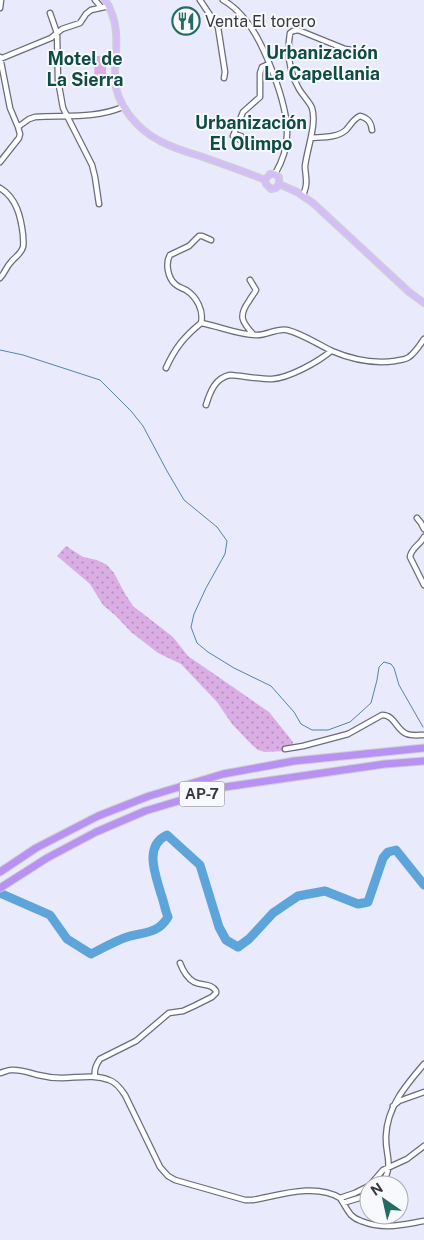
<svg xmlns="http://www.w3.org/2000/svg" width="424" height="1240" font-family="'Public Sans',sans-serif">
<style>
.green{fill:#dbade5}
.park{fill:url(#park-dots)}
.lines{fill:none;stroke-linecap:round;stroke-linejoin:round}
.stream{stroke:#5284ac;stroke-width:1}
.river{stroke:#5da4da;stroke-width:9}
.minor-casing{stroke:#6a6c7b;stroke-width:7}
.major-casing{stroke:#cfcfd1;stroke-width:8}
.highway-casing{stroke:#cfcfd1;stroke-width:9}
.minor{stroke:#fff;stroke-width:4.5}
.major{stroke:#d4bef8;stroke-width:5.5}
.highway{stroke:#b892f3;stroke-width:7}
.labels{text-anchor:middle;stroke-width:4;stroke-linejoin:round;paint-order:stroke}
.shield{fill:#f8f9fc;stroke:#717278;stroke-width:1}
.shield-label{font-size:15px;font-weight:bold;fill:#37383f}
.poi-label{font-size:16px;fill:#37383f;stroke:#f8f9fc;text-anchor:start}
.neighbourhood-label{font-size:18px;font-weight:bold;fill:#0f4c46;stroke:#f8f9fc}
</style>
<defs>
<pattern id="park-dots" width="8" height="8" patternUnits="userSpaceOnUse" patternTransform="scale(1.25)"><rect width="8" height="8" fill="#dbade5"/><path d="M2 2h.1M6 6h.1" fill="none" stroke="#b28ebb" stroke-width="1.8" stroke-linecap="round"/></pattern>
</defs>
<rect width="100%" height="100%" fill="#e9eafb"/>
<path class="green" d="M95,56H106V79H94Z"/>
<path class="park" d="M66,546L83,557L97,560L107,565L114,573L124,592L133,606L173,637L188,656L269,712L293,742L292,747L287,751L265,752L258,750L252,745L232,724L217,702L181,664L158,653L131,632L116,616L103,605L90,584L57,556Z"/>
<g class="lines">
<path class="stream" d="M0,350L23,355L100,380L131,411L143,426L167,471L184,500L217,527L227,541L225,554L206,588L194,614L191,627L197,643L208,652L234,668L271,686L294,712L301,724L312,730H328L350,722L371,703L377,680L379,667L384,662L391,664L394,668L399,685L423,727"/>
<path class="river" d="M2,894L50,915L67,939L91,954C103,948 115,941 127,937C144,932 158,934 168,917C165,910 164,902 161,894C156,876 143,846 167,835L200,865L219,927L226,940L238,947L249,939L273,913L298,896L325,891L358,904L368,902L383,858L388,852L396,850L424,885"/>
<g class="minor-casing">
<path id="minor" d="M95,0L101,7
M200,0L218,27L225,72L224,78
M223,0C230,4 238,11 243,17C263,39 288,104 287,134C287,148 282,162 275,174
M0,8L1,0
M50,13L57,33L58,80L63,108L92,165L95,177L99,204
M0,57L10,108L18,127L29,119L35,117C66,115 94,119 123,107
M0,59L51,38L62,29L80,23L86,14L91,10L109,6
M234,134L241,136L240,140L233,136L243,112L260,97V73L262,67L269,64
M311,138C322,137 337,138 346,130C351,125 353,119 360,116C368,118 371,122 372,130
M0,162L19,138L20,134L18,127
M0,188C17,198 21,218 23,235C23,239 24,243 23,247C21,254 15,257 11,262C6,267 5,273 0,278
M303,196C304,192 306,188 306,185C307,179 305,172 305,166C307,149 317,124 312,108C309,101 303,96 299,89C289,72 287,52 290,33L293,31L298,30L345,49L352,50
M250,280L256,290C254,294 251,297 249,301C238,316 242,322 253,334
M201,323C204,311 197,297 186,290C182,288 178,287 175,284C168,278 165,263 170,255L189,246L199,236H202L211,240
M166,368C175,348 184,337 201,323C219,326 238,335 257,335C267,335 277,328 287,330C303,334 317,344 332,351C353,360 372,364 395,361C399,360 405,360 409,357C415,353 420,345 424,339
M206,405C210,392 215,378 230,375C243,376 258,379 272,379C289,378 318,362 331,351
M417,518L421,523L424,529
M424,537C420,545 411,548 410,557L424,585
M285,749L303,746L348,734L382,715C395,715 396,730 407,734C412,736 419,735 424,735
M0,1073C4,1072 8,1070 11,1070C21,1069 30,1073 38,1075C46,1077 54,1078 62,1078C77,1078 94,1074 109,1080C116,1082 121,1089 125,1095L160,1167L168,1176L175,1180L245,1200H253C280,1195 316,1183 340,1198
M95,1077C94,1069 96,1065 100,1059L136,1041L169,1013L183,1011L194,1006L212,997L216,993V991C211,983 202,986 194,982C187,978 183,971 180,963
M393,1106L399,1101L424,1092
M370,1185L383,1170L407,1159L424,1146
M381,1185C395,1164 385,1157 386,1136C387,1107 406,1085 424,1064
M340,1198C344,1204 347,1210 351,1215C354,1218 358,1220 361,1221C384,1230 401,1225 424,1221
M340,1198L355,1193L369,1186
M343,1203L369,1195"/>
</g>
<g class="major-casing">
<path id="major" d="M105,0C122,26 115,50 115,78C115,104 138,130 160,141C173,148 186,152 200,156C222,164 244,171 265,180
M265,180L270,174H275L279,177V184
M265,180L266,184L271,189L276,188L279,184
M279,184L297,192L313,203L409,292L424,303"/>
</g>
<g class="highway-casing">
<path id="highway" d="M0,872L36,848L98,816L149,796L223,774L294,761L424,748
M0,888L47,858L96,832L145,811L225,787L385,764L424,761"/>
</g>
<use href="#minor" class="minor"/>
<use href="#major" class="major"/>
<use href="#highway" class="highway"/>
</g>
<defs>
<g id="restaurant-ring" transform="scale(1.4375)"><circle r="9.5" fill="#f8f9fc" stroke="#236c64" stroke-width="1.5"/><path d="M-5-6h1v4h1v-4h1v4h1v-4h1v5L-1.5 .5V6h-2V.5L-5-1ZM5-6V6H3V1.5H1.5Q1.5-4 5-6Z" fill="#236c64"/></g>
</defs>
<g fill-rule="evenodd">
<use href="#restaurant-ring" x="186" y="21"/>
</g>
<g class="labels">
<rect class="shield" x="179.5" y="781.5" width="45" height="25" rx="4"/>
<g class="shield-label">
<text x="202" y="799">AP-7</text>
</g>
<g class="poi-label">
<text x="205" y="27">Venta El torero</text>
</g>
<g class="neighbourhood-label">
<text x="322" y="59">Urbanización<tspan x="322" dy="21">La Capellania</tspan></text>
<text x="85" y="65">Motel de<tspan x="85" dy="21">La Sierra</tspan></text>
<text x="251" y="129">Urbanización<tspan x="251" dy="21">El Olimpo</tspan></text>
</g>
</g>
<g transform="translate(384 1200) rotate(326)"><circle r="24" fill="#f8f9fc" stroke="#abacb0"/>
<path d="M0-4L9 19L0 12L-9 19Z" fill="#236c64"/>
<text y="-8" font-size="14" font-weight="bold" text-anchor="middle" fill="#37383f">N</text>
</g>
</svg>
